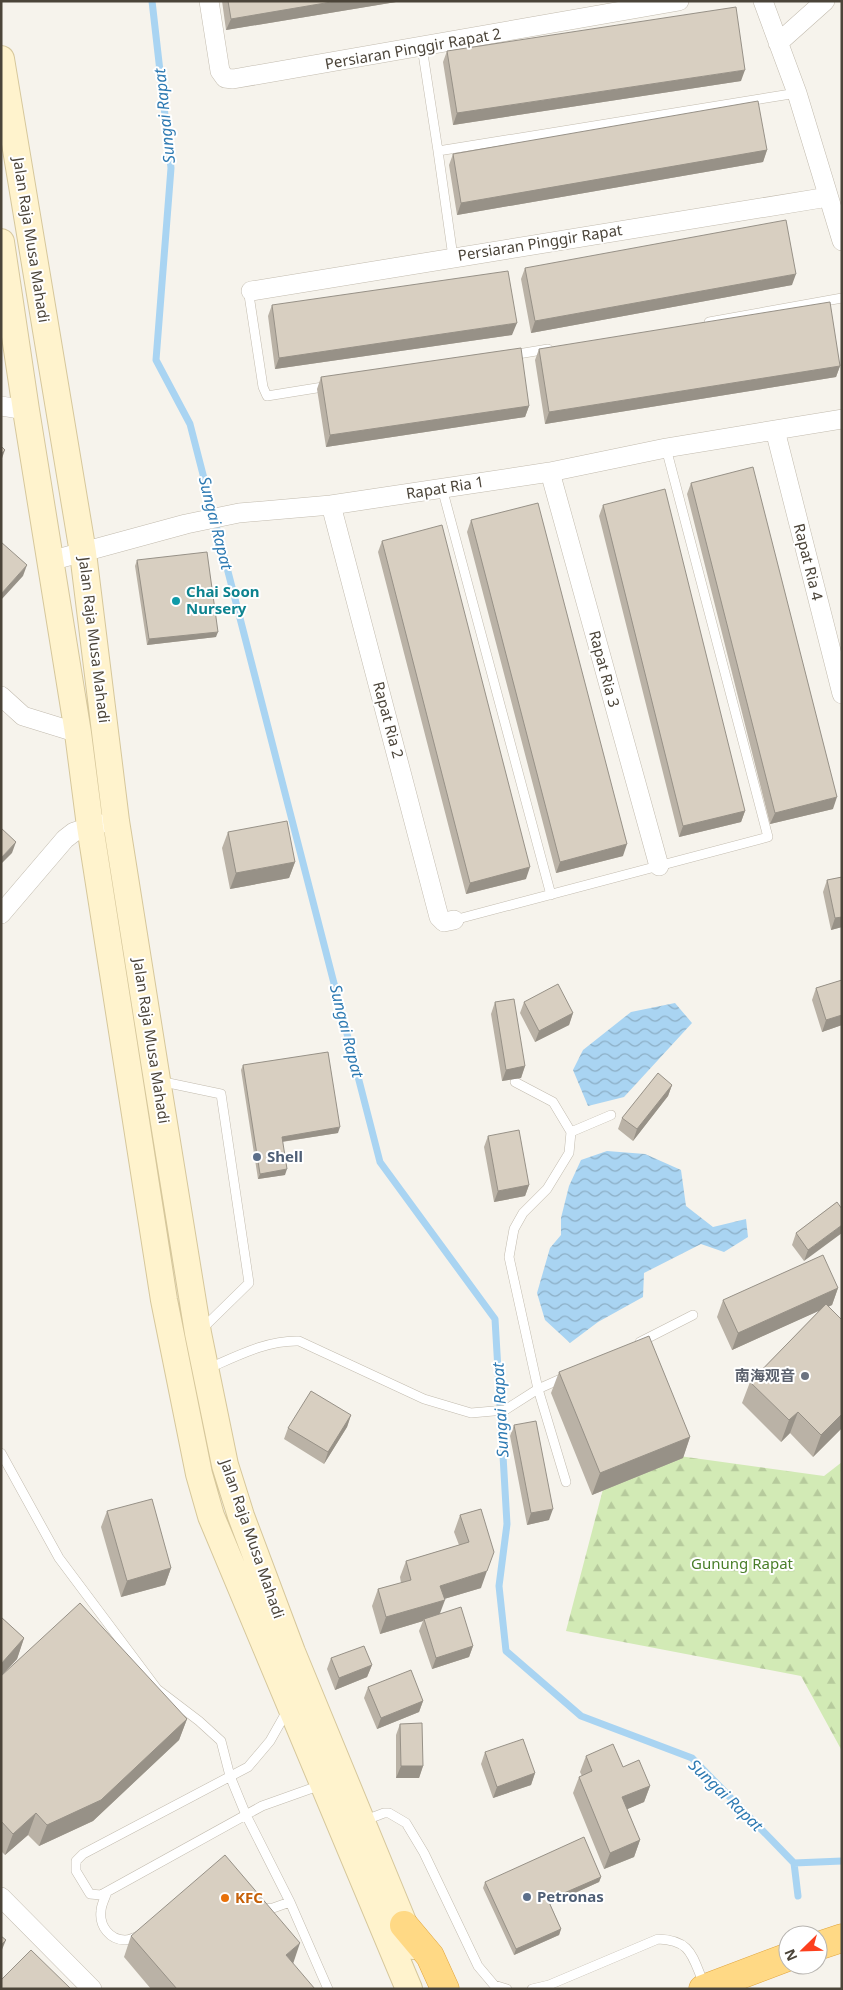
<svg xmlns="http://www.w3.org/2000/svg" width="843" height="1990" font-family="'Noto Sans','Noto Sans SC',sans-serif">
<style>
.forest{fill:url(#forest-firs)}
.water{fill:url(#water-waves)}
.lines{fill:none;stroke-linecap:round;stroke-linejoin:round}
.stream{stroke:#a9d4f2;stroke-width:7}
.service-casing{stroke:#c2bbae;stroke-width:10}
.minor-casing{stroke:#c2bbae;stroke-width:20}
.secondary-casing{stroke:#d6c79b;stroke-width:28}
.trunk-casing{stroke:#e0a43c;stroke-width:29}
.service{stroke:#fff;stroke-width:9}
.minor{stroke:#fff;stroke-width:19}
.secondary{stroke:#fff3cd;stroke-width:26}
.trunk{stroke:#ffd985;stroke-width:28}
.wall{fill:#bab2a6}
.shaded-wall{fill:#979187}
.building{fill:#d8cfc1;stroke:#979187}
.culture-dot{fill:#0f9aa8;stroke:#fff;stroke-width:2}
.service-dot{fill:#5c6f8a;stroke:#fff;stroke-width:2}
.worship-dot{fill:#6b7280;stroke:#fff;stroke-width:2}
.food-dot{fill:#e8710a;stroke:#fff;stroke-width:2}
.labels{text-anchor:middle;stroke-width:4;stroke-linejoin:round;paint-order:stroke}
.street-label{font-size:15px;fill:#4b4439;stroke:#fff}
.culture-label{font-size:15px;font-weight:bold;fill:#0d838f;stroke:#fff;text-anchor:start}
.service-label{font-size:15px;font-weight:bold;fill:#4e5e75;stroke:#fff;text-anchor:start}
.worship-label{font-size:15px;font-weight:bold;fill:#5b616d;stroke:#fff;text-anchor:end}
.park-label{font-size:15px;fill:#4a7f2a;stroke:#fff}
.food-label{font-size:15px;font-weight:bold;fill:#c56008;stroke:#fff;text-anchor:start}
.water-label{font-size:16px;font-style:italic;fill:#2e7ab2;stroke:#fff}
</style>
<defs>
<pattern id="forest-firs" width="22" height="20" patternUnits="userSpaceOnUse" patternTransform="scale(1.25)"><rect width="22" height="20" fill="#d2eab5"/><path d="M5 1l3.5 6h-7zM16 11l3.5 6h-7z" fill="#b6ca9c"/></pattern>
<pattern id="water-waves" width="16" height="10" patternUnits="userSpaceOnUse" patternTransform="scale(1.25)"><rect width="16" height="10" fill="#a9d4f2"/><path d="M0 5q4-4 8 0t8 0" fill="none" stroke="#8caec5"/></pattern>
</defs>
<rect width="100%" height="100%" fill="#f6f3ec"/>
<path class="forest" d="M614,1447L824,1476L842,1462V1751L801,1676L566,1631Z"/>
<path class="water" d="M675,1003L692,1023L624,1097L588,1106L573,1070L583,1050L631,1012Z
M607,1151L645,1154L681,1170L686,1206L713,1227L746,1219L748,1237L724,1252L701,1244L644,1273L643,1297L598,1322L570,1343L545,1320L537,1293L550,1248L561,1235V1218L569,1186L581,1160Z"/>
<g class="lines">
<path class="stream" d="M152,1L171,168L156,360L190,424L380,1162L495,1319L507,1524L499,1586L506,1651L581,1716L692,1758L794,1863L798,1896
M794,1863L842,1861"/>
<g class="service-casing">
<path id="service" d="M422,47L438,151L797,93
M438,151L453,257
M251,291L249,295L263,387L267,396L329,386
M709,322L842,298
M512,355L548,349
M442,488L551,895
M454,920L768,837L666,448
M159,1081L221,1094L249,1283L202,1329
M515,1082L553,1102L571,1132L569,1153L547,1189L523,1213L514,1229L509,1257L538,1389L566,1482
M571,1132L611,1115
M640,1342L693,1315
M207,1369C237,1356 267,1340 299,1341L424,1399L471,1413L505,1410L538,1389L565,1377
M1,1453L59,1558L157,1689L199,1721L221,1741L230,1776L246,1815L290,1902L328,1989
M287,1711L270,1741L248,1767L83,1854L76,1861V1871L90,1894L101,1895L262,1806L321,1785
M363,1821L384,1813H389L406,1823L424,1853L478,1966L494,1985L507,1989
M107,1892C105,1898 101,1905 101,1911C99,1926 110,1940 125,1940C130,1940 136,1937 140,1935
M260,1909L273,1908L290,1902
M532,1989L549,1985L658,1939C693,1940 692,1958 705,1986"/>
</g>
<g class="minor-casing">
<path id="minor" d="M209,1L220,71L225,78L233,79L679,1
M763,1L797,93L842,241
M778,43L825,1
M251,291L828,197
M1,406L26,410
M775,430L842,694
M550,472L659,866
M331,505L439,917L444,922L454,920
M50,561L186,524L239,513L331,505L550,472L666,448L842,419
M1,696L23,716L78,733
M1,914L65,839L74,832L100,824
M1,1897L92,1989"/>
</g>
<g class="secondary-casing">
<path id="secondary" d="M1,59L83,553L116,821L157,1080L198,1333L225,1465L241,1516L292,1652L413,1946
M1,242L26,410L78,733L90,826L164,1300L199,1474L211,1516L409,1989"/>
</g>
<g class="trunk-casing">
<path id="trunk" d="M404,1925L430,1956L445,1989
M818,1946L842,1938
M703,1989L788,1957"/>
</g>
<use href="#service" class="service"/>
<use href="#minor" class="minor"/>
<use href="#secondary" class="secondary"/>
<use href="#trunk" class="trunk"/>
</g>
<path class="wall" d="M222,1H402L226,30Z
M447,51L741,81L453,125L443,62Z
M767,150L763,162L457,215L449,165L453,154Z
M525,268L792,285L531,333L521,279Z
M272,305L512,335L275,369L268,316Z
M539,349L840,366L836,377L545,424L535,360Z
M321,377L529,406L525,417L326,447L317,389Z
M691,483L833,809L770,824L687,494Z
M603,505L745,811L741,822L679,837L599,516Z
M471,520L623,856L556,873L467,532Z
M382,541L526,879L466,894L378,552Z
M137,560L216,637L147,645L135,566Z
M228,832L295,862L289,878L230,889L222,848Z
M842,877V927L831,930L823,892L827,880Z
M842,980V1025L822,1032L812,1000L816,988Z
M495,1002L525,1066L521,1078L502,1081L491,1014Z
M524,1002L573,1013L569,1025L535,1042L520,1013Z
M243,1065L338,1133L282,1142L285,1175L258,1179L241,1070Z
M672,1085L668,1096L633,1141L618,1129L622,1118Z
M488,1136L529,1185L525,1196L494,1202L484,1147Z
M837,1202L804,1261L792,1245L796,1233Z
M838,1288L832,1305L828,1307L842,1320V1428L813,1457L790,1433L781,1442L742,1403L750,1382L820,1310L732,1350L717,1317L723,1300Z
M559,1372L690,1437L683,1458L592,1495L551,1393Z
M351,1415L347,1427L324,1464L284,1439L288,1428Z
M514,1425L549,1520L527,1525L510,1436Z
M481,1509V1588L444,1599L439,1614L473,1646L469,1657L432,1669L419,1631L423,1621L380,1634L372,1606L378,1589L401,1583L400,1577L406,1561L459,1545L454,1532L460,1515Z
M107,1511L171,1568L165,1585L121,1597L101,1527Z
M1,1617L24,1638L17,1659L2,1676L187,1719L179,1740L93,1821L39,1846L28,1835L5,1855L1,1851Z
M331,1658L372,1665L367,1677L335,1690L327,1669Z
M368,1687L423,1701L419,1712L377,1729L364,1698Z
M400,1724L423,1766L419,1778H396V1735Z
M485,1752L535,1773L531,1785L493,1798L481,1764Z
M586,1756L623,1767L650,1786L644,1802L627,1809L640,1840L634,1857L604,1869L573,1793L579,1777L582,1776L580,1772Z
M601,1877L599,1882L550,1904L561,1929L559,1935L514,1955L483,1888L485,1882Z
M131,1936L315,1989H151L124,1957Z"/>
<path class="shaded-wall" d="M337,1H402L226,30L231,19Z
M745,70L741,81L453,125L457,113Z
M767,150L763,162L457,215L461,203Z
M796,274L792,285L531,333L535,321Z
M517,323L512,335L275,369L279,358Z
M840,366L836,377L545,424L549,412Z
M529,406L525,417L326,447L330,435Z
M5,450L1,461V454Z
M27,565L23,576L1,600V594Z
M218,632L216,637L147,645L149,639Z
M837,797L833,809L770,824L775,813Z
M745,811L741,822L679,837L683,826Z
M16,842L12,853L1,864V858Z
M627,844L623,856L556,873L560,862Z
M295,862L289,878L230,889L236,873Z
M530,867L526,879L466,894L470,883Z
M842,917V927L831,930L835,918Z
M573,1013L569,1025L535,1042L539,1031Z
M842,1015V1025L822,1032L826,1020Z
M525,1066L521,1078L502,1081L506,1070Z
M672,1085L668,1096L633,1141L637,1129Z
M340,1127L338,1133L280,1142L282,1137Z
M287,1169L285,1175L258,1179L260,1174Z
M529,1185L525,1196L494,1202L498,1191Z
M842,1225V1233L804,1261L808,1250Z
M838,1288L832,1305L732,1350L738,1333Z
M798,1412L790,1433L781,1442L789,1420Z
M842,1414V1428L813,1457L821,1435Z
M351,1415L347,1427L324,1464L328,1452Z
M690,1437L683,1458L592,1495L600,1473Z
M553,1509L549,1520L527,1525L531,1513Z
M171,1568L165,1585L121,1597L127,1581Z
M487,1571L481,1588L434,1602L440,1586Z
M445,1600L439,1616L424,1619L423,1621L380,1634L386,1617Z
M24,1638L17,1659L1,1676V1664Z
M473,1646L469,1657L432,1669L436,1658Z
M372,1665L367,1677L335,1690L339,1678Z
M423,1701L419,1712L377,1729L381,1718Z
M187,1719L179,1740L93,1821L39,1846L47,1825Z
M401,1766H423L419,1778H396Z
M535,1773L531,1785L493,1798L497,1787Z
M650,1786L644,1802L616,1814L622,1797Z
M36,1813L28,1835L5,1855L13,1834Z
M640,1840L634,1857L604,1869L610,1853Z
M601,1877L599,1882L546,1906L548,1900Z
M561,1929L559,1935L514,1955L516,1949Z
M6,1940L1,1952V1945Z
M300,1943L293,1964L286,1955Z"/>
<path class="building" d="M228,1H337L231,19Z
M736,7L745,70L457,113L447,51Z
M758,101L767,150L461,203L453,154Z
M786,220L796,274L535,321L525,268Z
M508,271L517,323L279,358L272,305Z
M830,302L840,366L549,412L539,349Z
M521,348L529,406L330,435L321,377Z
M1,446L5,450L1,454Z
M753,467L837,797L775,813L691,483Z
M665,489L745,811L683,826L603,505Z
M538,503L627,844L560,862L471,520Z
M442,525L530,867L470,883L382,541Z
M1,542L27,565L1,594Z
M207,552L218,632L149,639L137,560Z
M287,821L295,862L236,873L228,832Z
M1,828L16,842L1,858Z
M842,877V917L835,918L827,880Z
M842,980V1015L826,1020L816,988Z
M558,984L573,1013L539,1031L524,1002Z
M514,999L525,1066L506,1070L495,1002Z
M328,1052L340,1127L282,1137L287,1169L260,1174L243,1065Z
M658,1073L672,1085L637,1129L622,1118Z
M519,1130L529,1185L498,1191L488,1136Z
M837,1202L842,1209V1225L808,1250L796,1233Z
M823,1255L838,1288L738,1333L723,1300Z
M826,1304L842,1320V1414L821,1435L798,1412L789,1420L750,1382Z
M649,1336L690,1437L600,1473L559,1372Z
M311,1391L351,1415L328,1452L288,1428Z
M536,1421L553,1509L531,1513L514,1425Z
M152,1499L171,1568L127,1581L107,1511Z
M481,1509L494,1552L487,1571L440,1586L445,1600L386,1617L378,1589L411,1580L406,1561L469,1542L460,1515Z
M80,1603L187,1719L101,1800L47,1825L36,1813L13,1834L1,1821V1676Z
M461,1607L473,1646L436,1658L424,1619Z
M1,1617L24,1638L1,1664Z
M364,1646L372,1665L339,1678L331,1658Z
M411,1670L423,1701L381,1718L368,1687Z
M422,1723L423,1766H401L400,1724Z
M523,1739L535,1773L497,1787L485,1752Z
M613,1744L623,1767L639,1760L650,1786L622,1797L640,1840L610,1853L579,1777L592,1771L586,1756Z
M584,1837L601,1877L548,1900L561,1929L516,1949L485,1882Z
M225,1855L300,1943L286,1955L315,1989H177L131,1936Z
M1,1936L6,1940L1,1945Z
M31,1950L71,1989H1V1980Z"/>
<circle class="culture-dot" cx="176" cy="601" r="5"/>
<g class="service-dot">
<circle cx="257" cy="1157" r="5"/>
<circle cx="527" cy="1897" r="5"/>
</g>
<circle class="worship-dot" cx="805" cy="1376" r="5"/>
<circle class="food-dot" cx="225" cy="1898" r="5"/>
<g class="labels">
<g class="street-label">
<text transform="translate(413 49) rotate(-10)" y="5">Persiaran Pinggir Rapat 2</text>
<text transform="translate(31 240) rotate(81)" y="5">Jalan Raja Musa Mahadi</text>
<text transform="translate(540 243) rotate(-9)" y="5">Persiaran Pinggir Rapat</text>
<text transform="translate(445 488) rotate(-9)" y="5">Rapat Ria 1</text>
<text transform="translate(808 562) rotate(76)" y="5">Rapat Ria 4</text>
<text transform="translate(94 640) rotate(83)" y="5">Jalan Raja Musa Mahadi</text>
<text transform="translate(604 669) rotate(75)" y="5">Rapat Ria 3</text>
<text transform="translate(388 720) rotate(75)" y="5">Rapat Ria 2</text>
<text transform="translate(151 1041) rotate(81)" y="5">Jalan Raja Musa Mahadi</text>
<text transform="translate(252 1539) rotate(71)" y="5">Jalan Raja Musa Mahadi</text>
</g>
<g class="culture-label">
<text x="186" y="597">Chai Soon<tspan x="186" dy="17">Nursery</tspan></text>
</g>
<g class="service-label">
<text x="267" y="1162">Shell</text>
<text x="537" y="1902">Petronas</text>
</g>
<g class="worship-label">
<text x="795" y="1381">南海观音</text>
</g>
<g class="park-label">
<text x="742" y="1569">Gunung Rapat</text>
</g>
<g class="food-label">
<text x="235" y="1903">KFC</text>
</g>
<g class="water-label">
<text transform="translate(164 116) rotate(-96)" y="6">Sungai Rapat</text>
<text transform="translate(216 523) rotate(76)" y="6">Sungai Rapat</text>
<text transform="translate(347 1031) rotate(76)" y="6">Sungai Rapat</text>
<text transform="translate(500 1410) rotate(-93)" y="6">Sungai Rapat</text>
<text transform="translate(726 1795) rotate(44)" y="6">Sungai Rapat</text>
</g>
</g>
<rect width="843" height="1990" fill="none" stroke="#4b4439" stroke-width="5"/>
<g transform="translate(803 1950) rotate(247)"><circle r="24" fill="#ffffff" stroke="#b7b4b0"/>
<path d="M0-4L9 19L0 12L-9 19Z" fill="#fc3f1d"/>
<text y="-8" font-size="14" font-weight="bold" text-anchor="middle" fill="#4b4439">N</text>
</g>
</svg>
